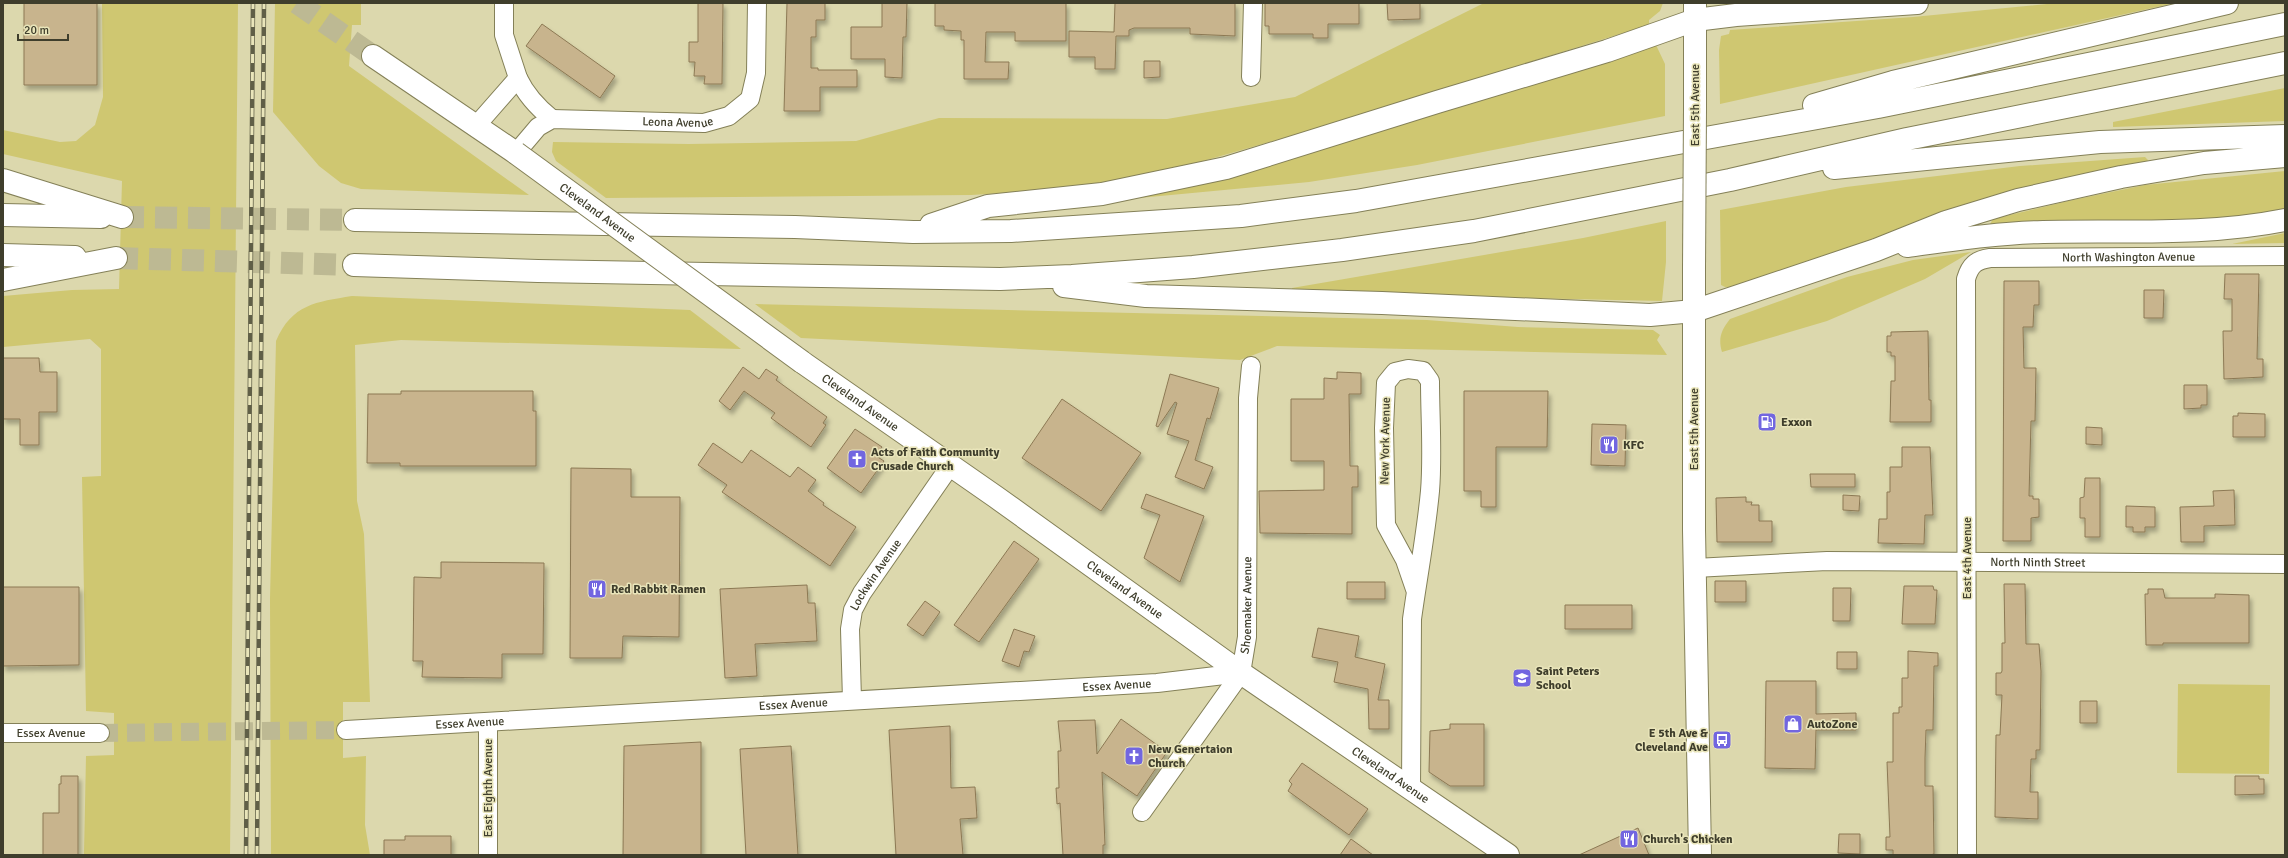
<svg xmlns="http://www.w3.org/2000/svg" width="2288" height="858" font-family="Signika,sans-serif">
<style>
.green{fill:#cfc771}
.building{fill:#c8b48d;stroke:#8c7954;filter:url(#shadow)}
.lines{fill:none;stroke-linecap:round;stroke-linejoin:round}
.minor-tunnel{stroke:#bdb993;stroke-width:18;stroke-dasharray:18 9;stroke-linecap:butt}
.primary-tunnel{stroke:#bdb993;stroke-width:22;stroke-dasharray:22 11;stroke-linecap:butt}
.motorway-tunnel{stroke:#bdb993;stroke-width:22;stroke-dasharray:22 11;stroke-linecap:butt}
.minor-casing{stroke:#848058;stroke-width:20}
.secondary-casing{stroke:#848058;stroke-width:24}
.primary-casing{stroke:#848058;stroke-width:24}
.motorway-casing{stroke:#848058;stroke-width:24}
.minor{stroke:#fff;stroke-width:18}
.secondary{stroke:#fff;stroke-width:22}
.primary{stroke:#fff;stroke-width:22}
.motorway{stroke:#fff;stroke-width:22}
.rail-casing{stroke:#605f47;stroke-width:4.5}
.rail{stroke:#e9e5ba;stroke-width:3;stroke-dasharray:9;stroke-linecap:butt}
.secondary-bridge-casing{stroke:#848058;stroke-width:24;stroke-linecap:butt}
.primary-bridge-casing{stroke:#848058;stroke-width:24;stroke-linecap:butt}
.secondary-bridge{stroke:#fff;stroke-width:22}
.primary-bridge{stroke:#fff;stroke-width:22}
.labels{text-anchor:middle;stroke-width:3;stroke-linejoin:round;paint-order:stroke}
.street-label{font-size:12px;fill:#3f3e2c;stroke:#e9e5ba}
.poi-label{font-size:12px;font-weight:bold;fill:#3f3e2c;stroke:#e9e5ba;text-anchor:start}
</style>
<defs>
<filter id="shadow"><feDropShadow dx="2.5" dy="4.5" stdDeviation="2" flood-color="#0004"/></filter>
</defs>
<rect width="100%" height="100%" fill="#dcd8ad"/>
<path class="green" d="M102,3H238L230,855H84L86,756L114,755V713L86,711L82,477L101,476V349L90,339L3,347V296L72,290L119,289L122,181L3,154V130L60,142L76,141L95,125L103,97Z
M275,3H361V25H352L349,66L529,195L361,189L341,183L319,166L273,112Z
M1484,3H1663L1660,11L1649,20V25L1301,133L1179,168L1138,178L1054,190L971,195L606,198L556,161L552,152L553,142L689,144L856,141L939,118L1167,119L1295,97Z
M2057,3H2175L1720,104L1719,50L1721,36L1729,34L1730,30L1913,17Z
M1656,45L1665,64V116L1417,165L1309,182L1139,198L1224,179Z
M2285,88V121L2113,127V122Z
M2145,157L2148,160L2146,164L1962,208L1735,287H1725L1721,285L1720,210L1846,187L2020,166Z
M2285,171V209L2233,218L1994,227L1990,224L1993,219L2068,201L2145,185Z
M1666,221V262L1662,301L1293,293L1292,288L1583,238Z
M2285,233V243L2232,244Z
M1971,252L1925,279L1827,321L1722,352C1718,339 1721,330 1730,319L1847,277L1913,260Z
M352,296L690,310L741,349L401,340L355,345L357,501L364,534L370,702H343V758L366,756L365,825L370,855H271L270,599L276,341C292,304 316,302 352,296Z
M755,304L1427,320L1518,327L1653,330L1660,335L1657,340L1667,355L1277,346L1240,360L801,338Z
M2178,684L2270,685L2269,774L2177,773Z"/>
<path class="building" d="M24,3H97V85H24Z
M698,3H723L722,84H704L705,76H694L695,62H689V42H698Z
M787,3H825V20H816V37H811V68H818V70H857V87H820V111H784Z
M882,3H907L906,37H903L902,78L885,77V59H851V27H882Z
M935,3H1066V41H1015V32H986L985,62H1009L1008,79H964V40H961V31L944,30V26H935Z
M1115,3H1235V36L1190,34V28H1134L1129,30V36H1116L1115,69H1095V57H1069V31L1114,32Z
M1265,3H1359V24H1328V38H1313V34H1269V26H1265Z
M1387,3H1420V19L1388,20Z
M542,24L615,76L600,98L526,46Z
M1144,61H1160V77L1144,78Z
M2225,274H2259L2257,359H2263V377L2224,379L2223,331H2232V299H2224Z
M2004,281H2039V305H2034L2033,327H2023L2024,368H2036L2035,421H2031L2029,496H2033V499H2039V517L2031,518V541H2003Z
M2144,290H2164L2163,318H2144Z
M1928,331L1929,400H1931V422H1890L1891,381H1895V356H1891V352H1887V336H1891V332Z
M3,358H39L40,372H57V412H39V445H20V419H3Z
M743,367L759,379L766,369L778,377L776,380L827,417L823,423L826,425L811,447L771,418L775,413L744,391L730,410L719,401Z
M1337,372L1361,373V394H1349L1350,466H1358V487H1352V534L1260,533L1259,491L1324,490V461H1291V399H1324V378L1337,379Z
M1170,374L1219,388L1210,419L1207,418L1195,460L1213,467L1204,489L1175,477L1189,441L1167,434L1177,403L1175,402L1158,427L1156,426Z
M2184,385H2207V405H2201V408L2184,409Z
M401,391H533V411H536V466H400V463H367L368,394H401Z
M1464,391H1548L1547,447H1496V507H1481V491H1464Z
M1062,399L1141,453L1101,511L1022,458Z
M2238,413L2265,414V437H2233V416H2238Z
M1592,424L1626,425L1625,466L1591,465Z
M2086,427L2102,428V445L2086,444Z
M855,429L882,447L876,456L884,461L861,493L827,468Z
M713,443L742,463L751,450L790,477L798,467L816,480L808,491L824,503L823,505L856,527L830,566L722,492L727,485L698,465Z
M1902,447H1930L1933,515H1925L1924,544L1878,543L1879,519H1887V492H1890V467H1902Z
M571,468L631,469V497H680L679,637L623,636L622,658H570Z
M1810,474H1855V487H1811Z
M2085,478H2100V537H2085V518H2080V498L2084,497Z
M2234,490L2235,525L2204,526V542H2181L2180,507L2214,506L2213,491Z
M1146,494L1204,516L1180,582L1144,558L1160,515L1141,508Z
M1843,495L1860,496L1859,511L1843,510Z
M1746,497V502H1752L1751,505H1759V521H1772V542H1717L1716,498Z
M2126,506L2155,507V527H2145V532H2133V527H2126Z
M1014,541L1039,559L979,642L954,625Z
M441,562L544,563L543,654H502V678L422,677L423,661H413L414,577L441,578Z
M1715,581H1746V602H1715Z
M1347,582H1385V599H1347Z
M2004,584H2025L2026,644H2039L2041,671L2040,750H2036V759H2031L2030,792H2038V819L1995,817L1996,735H2000L2002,695H1996V673H2001L2002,671V643H2005Z
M807,585L808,603H815L817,641L755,644L757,676L725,678L720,589Z
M1904,586H1933L1934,590H1937L1935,624H1902Z
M3,587H79V665L3,666Z
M1833,588H1851L1850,621H1833Z
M2148,589H2163L2165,598H2215V594L2249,595V643H2163V645H2146L2145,594H2148Z
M925,601L940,612L923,636L907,625Z
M1565,605H1632V629H1565Z
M1318,628L1359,636L1355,657L1385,664L1378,700H1389V729H1369L1368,689L1334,682L1338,662L1312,657Z
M1014,629L1035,636L1029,652L1024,651L1019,667L1002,661Z
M1908,651L1938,653V666H1934L1933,730H1926L1925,758V786H1933L1934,854L1930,855H1893V850H1886V837H1890L1887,762H1893V713H1899V707H1902V678H1908Z
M1837,652H1857V669H1837Z
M1766,681H1816V714L1856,713V730H1816L1815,769L1765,768Z
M2080,701H2097V723H2080Z
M1121,719L1167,752L1137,796L1102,772L1105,845H1103V855H1063L1060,803L1057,804L1056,788H1059L1058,751H1061L1058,721L1095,720L1097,754Z
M1450,724H1484V786H1450L1429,772L1430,731L1450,729Z
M950,726L951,788L975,787L977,818L960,819L963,855H896L889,730Z
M701,742V855H623L624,746Z
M791,746L798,855H746L740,749Z
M1302,763L1368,809L1349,835L1288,791L1292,784L1289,781Z
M61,776H78V855H43V813H59V784H61Z
M2235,776H2259V779H2264V794L2235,795Z
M1638,828L1649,855H1579Z
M1839,834H1860V854L1838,853Z
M405,836H451V855H384V840H405Z
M1351,839L1373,855H1340Z"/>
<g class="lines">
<path class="minor-tunnel" d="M100,733L346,730"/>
<path class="primary-tunnel" d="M297,3L373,56"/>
<path class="motorway-tunnel" d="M122,217L355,220
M116,258L354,265"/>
<g class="minor-casing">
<g id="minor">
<path d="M1251,77L1253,3"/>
<path d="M518,78C526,95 537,107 552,119"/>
<path d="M475,127L518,78L504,35V3"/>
<path id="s1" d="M516,153L538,127L552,119L704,123L729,116L750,99L756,73L757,3"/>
<path id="s2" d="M1695,568L1827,561L2285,564"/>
<path id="s3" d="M852,700L850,629L853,610L862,593L950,466"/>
<path d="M488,722V855"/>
<path id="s4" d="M346,730L1157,683L1241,673"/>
<path id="s5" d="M3,733H100"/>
<path d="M1411,790L1412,619C1418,576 1426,534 1430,491C1433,455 1430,417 1430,381L1423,371L1408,369L1395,372L1386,383L1384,428L1386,525L1405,560L1416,592"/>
<path id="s6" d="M1142,812L1241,673L1247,637L1248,398L1251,366"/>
<path id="s7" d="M1967,855L1966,279C1970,265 1976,260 1990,258L2285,256"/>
</g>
</g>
<g class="secondary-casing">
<path id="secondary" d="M1695,3V109
M1694,269V530L1700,855"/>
</g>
<g class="primary-casing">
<g id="primary">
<path d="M373,56L516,153"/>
<path id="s8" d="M802,362L996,497L1241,673L1508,855"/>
</g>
</g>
<g class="motorway-casing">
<path id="motorway" d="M1814,105L1893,82L2227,3
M1834,168L2100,142L2285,136
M3,180L122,217
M3,215L101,217
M355,220L795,227L913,232L1011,231L1241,216L1356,201L1878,107L2285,24
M931,225L988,206L1102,194L1226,168L1437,102L1607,51L1695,20L1736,15L1917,3
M1907,246C1952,240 1998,233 2043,232C2124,230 2205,236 2285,220
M3,255L75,257
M354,265L538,271L1000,279L1072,276L1193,267L1342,250L1474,231L1730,180L1907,139L2285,63
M3,280L116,258
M1064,286L1146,296L1382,303L1650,315L1694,311L1876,250L1946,222L2018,200L2121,177L2204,163L2285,156"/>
</g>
<use href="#minor" class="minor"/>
<use href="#secondary" class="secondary"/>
<use href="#primary" class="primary"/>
<use href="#motorway" class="motorway"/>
<g class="rail-casing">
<path id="rail" d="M246,855L253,3
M257,855L264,3"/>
</g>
<use href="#rail" class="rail"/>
<g class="secondary-bridge-casing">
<path id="secondary-bridge" d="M1694,269L1695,109"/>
</g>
<g class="primary-bridge-casing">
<g id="primary-bridge">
<path id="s9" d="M516,153L802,362"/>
</g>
</g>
<use href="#secondary-bridge" class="secondary-bridge"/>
<use href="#primary-bridge" class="primary-bridge"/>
</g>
<defs>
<g id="fuel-square" transform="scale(1)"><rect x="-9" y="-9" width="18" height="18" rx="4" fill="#7266e0" stroke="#e9e5ba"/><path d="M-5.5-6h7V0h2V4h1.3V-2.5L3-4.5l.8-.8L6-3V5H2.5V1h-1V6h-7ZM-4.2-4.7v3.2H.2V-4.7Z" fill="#fff"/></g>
<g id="restaurant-square" transform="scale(1)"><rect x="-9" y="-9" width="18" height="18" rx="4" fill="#7266e0" stroke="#e9e5ba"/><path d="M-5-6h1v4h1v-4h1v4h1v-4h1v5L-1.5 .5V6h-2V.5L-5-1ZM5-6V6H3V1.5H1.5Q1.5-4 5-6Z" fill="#fff"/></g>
<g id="church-square" transform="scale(1)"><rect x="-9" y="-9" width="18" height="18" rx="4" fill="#7266e0" stroke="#e9e5ba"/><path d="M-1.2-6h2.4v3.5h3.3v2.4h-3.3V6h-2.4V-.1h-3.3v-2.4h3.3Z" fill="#fff"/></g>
<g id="school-square" transform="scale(1)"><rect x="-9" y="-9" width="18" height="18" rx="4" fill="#7266e0" stroke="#e9e5ba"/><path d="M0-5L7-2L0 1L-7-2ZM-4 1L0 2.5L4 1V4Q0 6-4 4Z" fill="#fff"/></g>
<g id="shop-square" transform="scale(1)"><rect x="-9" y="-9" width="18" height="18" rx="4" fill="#7266e0" stroke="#e9e5ba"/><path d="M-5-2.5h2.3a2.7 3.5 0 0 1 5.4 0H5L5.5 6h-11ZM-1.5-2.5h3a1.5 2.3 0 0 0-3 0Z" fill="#fff"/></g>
<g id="bus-square" transform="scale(1)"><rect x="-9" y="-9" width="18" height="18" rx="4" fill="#7266e0" stroke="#e9e5ba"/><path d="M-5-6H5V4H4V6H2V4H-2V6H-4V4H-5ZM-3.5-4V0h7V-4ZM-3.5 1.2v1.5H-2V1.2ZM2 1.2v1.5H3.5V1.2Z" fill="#fff"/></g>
</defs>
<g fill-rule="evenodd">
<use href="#fuel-square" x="1767" y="422"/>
<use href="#restaurant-square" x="1609" y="445"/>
<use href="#church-square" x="857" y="459"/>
<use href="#restaurant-square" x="597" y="589"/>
<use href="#school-square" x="1522" y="678"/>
<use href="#shop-square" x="1793" y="724"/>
<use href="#bus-square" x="1722" y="740"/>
<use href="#church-square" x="1134" y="756"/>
<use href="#restaurant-square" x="1629" y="839"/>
</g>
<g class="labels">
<g class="street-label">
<text transform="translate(1695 105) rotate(-90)" y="4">East 5th Avenue</text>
<text dy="4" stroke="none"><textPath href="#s1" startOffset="176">Leona Avenue</textPath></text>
<text dy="4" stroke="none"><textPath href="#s9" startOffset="101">Cleveland Avenue</textPath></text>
<text dy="4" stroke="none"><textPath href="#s7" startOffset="749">North Washington Avenue</textPath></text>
<text dy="4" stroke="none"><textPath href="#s8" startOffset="71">Cleveland Avenue</textPath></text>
<text transform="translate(1694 429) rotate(-90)" y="4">East 5th Avenue</text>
<text transform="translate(1385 441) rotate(-89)" y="4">New York Avenue</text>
<text transform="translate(1967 558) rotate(-90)" y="4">East 4th Avenue</text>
<text dy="4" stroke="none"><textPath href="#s2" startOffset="343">North Ninth Street</textPath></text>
<text dy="4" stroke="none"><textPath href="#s3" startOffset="132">Lockwin Avenue</textPath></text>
<text dy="4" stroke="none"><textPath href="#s8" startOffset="395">Cleveland Avenue</textPath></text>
<text dy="4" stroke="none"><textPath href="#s6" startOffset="239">Shoemaker Avenue</textPath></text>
<text dy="4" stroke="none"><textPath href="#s4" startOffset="772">Essex Avenue</textPath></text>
<text dy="4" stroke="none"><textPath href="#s4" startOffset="448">Essex Avenue</textPath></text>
<text dy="4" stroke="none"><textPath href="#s4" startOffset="124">Essex Avenue</textPath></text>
<text dy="4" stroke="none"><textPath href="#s5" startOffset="48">Essex Avenue</textPath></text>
<text dy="4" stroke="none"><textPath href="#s8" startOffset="719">Cleveland Avenue</textPath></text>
<text transform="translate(488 788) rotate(-90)" y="4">East Eighth Avenue</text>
</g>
<g class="poi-label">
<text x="1781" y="426">Exxon</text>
<text x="1623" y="449">KFC</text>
<text x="871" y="456">Acts of Faith Community<tspan x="871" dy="14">Crusade Church</tspan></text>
<text x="611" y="593">Red Rabbit Ramen</text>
<text x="1536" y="675">Saint Peters<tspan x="1536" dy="14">School</tspan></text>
<text x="1807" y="728">AutoZone</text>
<text x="1708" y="737" text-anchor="end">E 5th Ave &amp;<tspan x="1708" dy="14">Cleveland Ave</tspan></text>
<text x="1148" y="753">New Genertaion<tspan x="1148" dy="14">Church</tspan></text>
<text x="1643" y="843">Church's Chicken</text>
</g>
</g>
<rect width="2288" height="858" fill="none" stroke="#3f3e2c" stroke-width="8"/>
<path d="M18 34v6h50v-6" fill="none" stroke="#3f3e2c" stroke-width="2"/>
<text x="24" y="34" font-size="12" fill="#3f3e2c" stroke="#e9e5ba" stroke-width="3" paint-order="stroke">20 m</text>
</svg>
